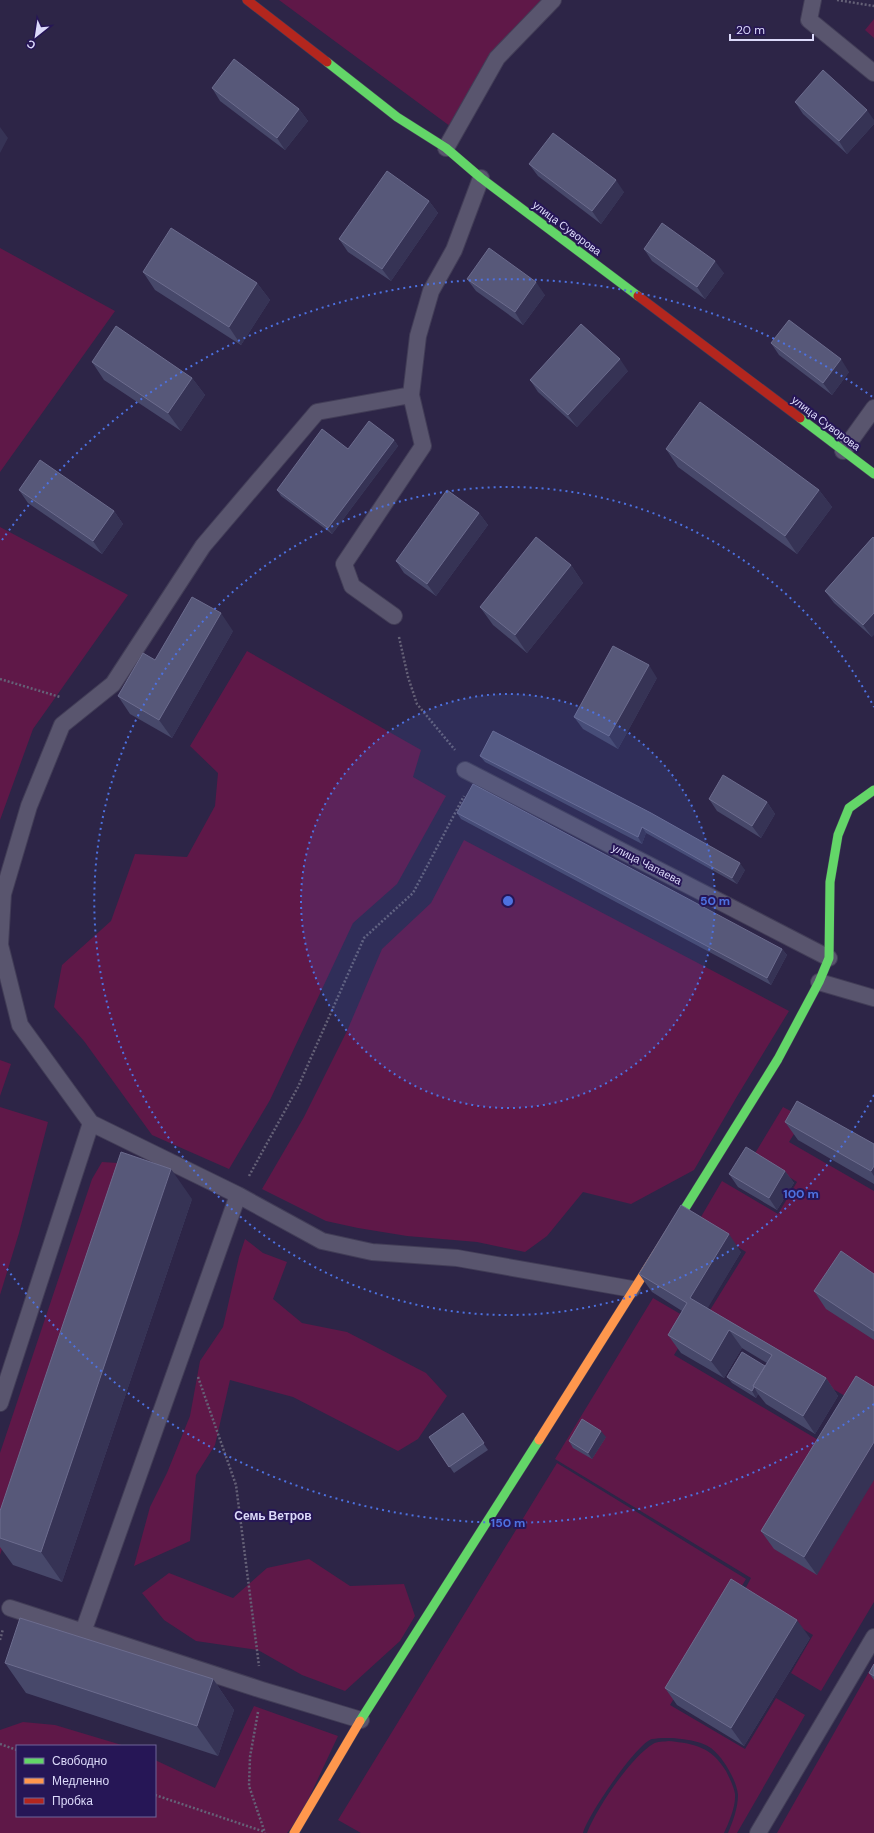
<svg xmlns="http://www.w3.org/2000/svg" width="874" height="1833" font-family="'DM Sans',sans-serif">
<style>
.green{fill:#5f1848}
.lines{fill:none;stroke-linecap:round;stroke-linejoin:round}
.lane-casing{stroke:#423d57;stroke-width:18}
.fast-casing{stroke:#423d57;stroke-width:10}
.slow-casing{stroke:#423d57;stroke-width:10}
.jam-casing{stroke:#423d57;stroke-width:10}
.path{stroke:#656177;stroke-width:2.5;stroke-dasharray:2 2;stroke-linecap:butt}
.lane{stroke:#59556e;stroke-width:16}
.fast{stroke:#63d668;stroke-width:9}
.slow{stroke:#ff974d;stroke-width:9}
.jam{stroke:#b3261e;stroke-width:9}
.wall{fill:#47486a}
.shaded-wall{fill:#363355}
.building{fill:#575879;stroke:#6c6c8e}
.ring{fill:none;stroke:#4d71e0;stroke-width:2;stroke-dasharray:2 4}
.labels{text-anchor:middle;stroke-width:4;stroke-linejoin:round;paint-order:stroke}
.street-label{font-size:11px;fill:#dcdafa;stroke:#261656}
.neighbourhood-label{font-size:12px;font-weight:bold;fill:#dcdafa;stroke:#261656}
.centre{fill:#4d71e0;stroke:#261656;stroke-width:2}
.ring-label{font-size:12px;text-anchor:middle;font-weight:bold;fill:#4d71e0;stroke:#261656;stroke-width:4;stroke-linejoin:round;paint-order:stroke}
</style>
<rect width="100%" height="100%" fill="#2d2547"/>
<path class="green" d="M279,0H544L458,132Z
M874,19V38L865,30Z
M0,248L115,311L0,472Z
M0,527L128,595L33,729L0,820Z
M247,651L421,750L413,777L446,796L397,884L353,923L270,1100L229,1169L152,1135L84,1041L54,1007L62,965L111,921L135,854L187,857L215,806L218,773L190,746Z
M464,840L789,1011L736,1098L694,1170L631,1204L583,1192L547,1236L525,1252L477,1242L407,1236L358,1228L326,1221L262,1189L304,1117L347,1031L382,949L431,903Z
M0,1060L11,1064L0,1096Z
M0,1107L48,1122L19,1233L0,1295Z
M783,1107L804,1118L789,1142L874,1191V1602L821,1691L791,1673L813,1635L743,1593L751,1578L555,1459L653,1298L694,1322L674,1355L820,1441L845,1396L707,1315L746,1252L698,1222L722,1181L778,1214L797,1182L754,1155Z
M102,1162L118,1163L46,1412L0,1555V1453L92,1179Z
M245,1239L263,1253L287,1262L273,1299L302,1323L347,1332L426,1373L447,1396L418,1439L398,1451L293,1397L230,1380L215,1445L196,1475L190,1541L134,1566L150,1507L167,1473L190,1416L200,1361L223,1327L239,1257Z
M557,1463L746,1579L670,1705L745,1749L776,1698L805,1715L737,1833H728C733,1821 738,1808 738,1795C737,1781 723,1757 711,1748C700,1739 667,1736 652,1739C637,1743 587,1816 583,1833H361L338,1820Z
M309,1559L350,1586L404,1584L415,1616L400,1641L345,1691L302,1675L258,1650L196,1641L164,1620L142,1593L169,1573L233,1598L267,1568Z
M874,1663V1833H777Z
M254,1706L338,1736L300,1817L287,1833H0V1730L23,1722L55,1725L125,1746H17V1816H155V1760L215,1788Z
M669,1741C696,1744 711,1747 726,1771C729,1777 734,1787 735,1794C736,1806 729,1822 724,1833H587C596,1809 631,1757 653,1744C657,1741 664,1742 669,1741Z"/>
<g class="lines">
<g class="lane-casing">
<path id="lane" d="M813,0L809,20L874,73
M446,148L497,58L553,0
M481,178L454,250L431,291L418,336L411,395L317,412L203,546L113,684L62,725L29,806L3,894L0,945L20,1025L91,1123L238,1195L322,1241L372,1252L457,1258L632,1289
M843,451L874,408
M394,616L352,586L344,564L423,446L411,395
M465,770L829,958
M819,982L874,998
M0,1403L91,1123
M10,1608L262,1690L361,1720
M83,1632L238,1195
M758,1833L874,1637"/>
</g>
<g class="fast-casing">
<path id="fast" d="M327,62L397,117L446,148L481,178L638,296
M800,418L874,474
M679,1218L778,1059L819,982L829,958L830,882L838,835L849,808L874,790
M360,1721L539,1440"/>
</g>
<g class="slow-casing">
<path id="slow" d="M539,1440L679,1218
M294,1833L360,1721"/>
</g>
<g class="jam-casing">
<path id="jam" d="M247,0L327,62
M638,296L800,418"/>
</g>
<path class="path" d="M837,0L874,6
M399,637L408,677L417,704L455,750
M0,679L60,697
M249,1176L298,1087L364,938L413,893L464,796
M198,1377L236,1485L259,1666
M0,1640L3,1629
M258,1712L250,1757L249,1786L265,1833
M0,1744L17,1750
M155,1795L265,1832"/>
<use href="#lane" class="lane"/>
<use href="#fast" class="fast"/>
<use href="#slow" class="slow"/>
<use href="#jam" class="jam"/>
</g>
<path class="wall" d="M212,88L299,109L308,121L285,150L220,101Z
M795,102L874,120V124L847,154L803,114Z
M529,164L624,192L601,224L538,176Z
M429,201L438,213L391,281L348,252L339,239Z
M644,249L724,273L705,299L652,261Z
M143,272L257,283L270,300L241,345L155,290Z
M467,279L545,295L523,325L476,291Z
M771,343L849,372L832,395L779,355Z
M92,362L192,378L205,395L181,431L104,380Z
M628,371L577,427L538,392L530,380Z
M394,440L398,446L332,534L281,496L277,490L348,449Z
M666,449L819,490L832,507L797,554L678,467Z
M19,490L114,511L123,524L102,554L28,503Z
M479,513L488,525L436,596L404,573L396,561Z
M873,537L872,637L834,603L825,591Z
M571,565L583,583L527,653L493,625L480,607Z
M233,631L172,738L130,714L118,696L155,660Z
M657,678L618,749L583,729L574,717Z
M480,756L745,870L737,884L646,833L642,844L485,762Z
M709,799L767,802L775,814L761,838L717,811Z
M457,813L782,949L787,955L771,985L461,819Z
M785,1122L874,1144V1184L798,1140Z
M785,1171L794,1183L777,1210L738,1187L729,1174Z
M192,1199L62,1582L13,1565L0,1547V1511Z
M741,1252L707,1308L826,1378L838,1396L815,1434L766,1404L758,1394L756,1398L732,1383L727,1377L765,1366L767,1363L742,1348L724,1378L681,1353L668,1335L682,1311L652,1292L639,1274Z
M874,1274V1340L826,1309L814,1291Z
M856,1376L817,1575L774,1549L761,1531Z
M463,1413L488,1450L454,1473L429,1437Z
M606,1437L592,1459L573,1448L569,1441Z
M810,1638L744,1746L677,1705L665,1688Z
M5,1663L213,1679L234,1710L218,1756L26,1693Z
M874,1664V1680L869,1673Z"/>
<path class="shaded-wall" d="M299,109L308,121L285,150L277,138Z
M867,110L874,120V124L847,154L839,141Z
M0,127L8,138L0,153Z
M616,180L624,192L601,224L592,211Z
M429,201L438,213L391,281L382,269Z
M715,261L724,273L705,299L697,287Z
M536,282L545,295L523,325L515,312Z
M257,283L270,300L241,345L229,327Z
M620,359L628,371L577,427L568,415Z
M841,359L849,372L832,395L823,383Z
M192,378L205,395L181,431L168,413Z
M394,440L398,446L332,534L328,528Z
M819,490L832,507L797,554L785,536Z
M114,511L123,524L102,554L93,541Z
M479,513L488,525L436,596L427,584Z
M571,565L583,583L527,653L515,635Z
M221,613L233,631L172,738L159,720Z
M874,613V635L872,637L863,625Z
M649,665L657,678L618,749L609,736Z
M767,802L775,814L761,838L752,826Z
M642,827L646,833L642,844L638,837Z
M740,863L745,870L737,884L732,878Z
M782,949L787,955L771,985L767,978Z
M874,1166V1176L871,1171Z
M171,1169L192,1199L62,1582L41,1552Z
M785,1171L794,1183L777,1210L769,1198Z
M729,1234L741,1252L703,1316L690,1298Z
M729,1330L742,1348L724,1378L711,1361Z
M826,1378L838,1396L815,1434L803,1416Z
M754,1387L758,1394L756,1398L752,1391Z
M601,1431L606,1437L592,1459L588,1453Z
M874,1442V1480L817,1575L804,1557Z
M797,1620L810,1638L744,1746L731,1728Z
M213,1679L234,1710L218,1756L197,1726Z"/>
<path class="building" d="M234,59L299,109L277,138L212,88Z
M823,70L867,110L839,141L795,102Z
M553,133L616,180L592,211L529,164Z
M387,171L429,201L382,269L339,239Z
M662,223L715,261L697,287L644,249Z
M171,228L257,283L229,327L143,272Z
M489,248L536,282L515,312L467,279Z
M789,320L841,359L823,383L771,343Z
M581,324L620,359L568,415L530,380Z
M116,326L192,378L168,413L92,362Z
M700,402L819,490L785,536L666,449Z
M369,421L394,440L328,528L277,490L322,429L348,449Z
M40,460L114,511L93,541L19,490Z
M447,490L479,513L427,584L396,561Z
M536,537L571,565L515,635L480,607Z
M873,537L874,538V613L863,625L825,591Z
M192,597L221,613L159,720L118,696L143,653L155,660Z
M613,646L649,665L609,736L574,717Z
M493,731L651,813L740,863L732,878L642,827L638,837L480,756Z
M723,775L767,802L752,826L709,799Z
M473,784L782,949L767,978L457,813Z
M797,1101L874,1144V1166L871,1171L785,1122Z
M746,1147L785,1171L769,1198L729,1174Z
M121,1152L171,1169L41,1552L0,1538V1511Z
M681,1205L729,1234L690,1298L826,1378L803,1416L753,1386L772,1355L729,1330L711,1361L668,1335L687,1303L639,1274Z
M841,1251L874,1274V1331L814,1291Z
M742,1352L765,1366L753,1386L754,1387L752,1391L727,1377Z
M856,1376L874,1387V1442L804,1557L761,1531Z
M463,1413L484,1443L449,1467L429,1437Z
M582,1419L601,1431L588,1453L569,1441Z
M731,1579L797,1620L731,1728L665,1688Z
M20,1618L213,1679L197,1726L5,1663Z
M874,1664V1676L869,1673Z"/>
<circle cx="508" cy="901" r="207" fill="#4d71e0" fill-opacity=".12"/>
<g class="ring">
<circle cx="508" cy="901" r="207"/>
<path d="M874 1095A414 414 0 1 1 874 707"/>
<path d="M874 1404A622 622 0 0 1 2 1262M2 540A622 622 0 0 1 874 398"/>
</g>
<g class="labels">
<g class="street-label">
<text transform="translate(567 228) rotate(37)" y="4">улица Суворова</text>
<text transform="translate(826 423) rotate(37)" y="4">улица Суворова</text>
<text transform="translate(647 864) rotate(27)" y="4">улица Чапаева</text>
</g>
<g class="neighbourhood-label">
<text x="273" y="1520">Семь Ветров</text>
</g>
</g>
<circle cx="508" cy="901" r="6" class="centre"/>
<g class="ring-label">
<text x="715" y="905">50 m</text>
<text x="801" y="1198">100 m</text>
<text x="508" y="1527">150 m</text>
</g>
<rect x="16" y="1745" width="140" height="72" fill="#261656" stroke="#6f6498"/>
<rect x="24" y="1758" width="20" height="6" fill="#63d668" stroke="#6f6498"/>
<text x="52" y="1765" font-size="12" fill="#dcdafa">Свободно</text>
<rect x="24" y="1778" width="20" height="6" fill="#ff974d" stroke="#6f6498"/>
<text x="52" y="1785" font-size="12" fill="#dcdafa">Медленно</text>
<rect x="24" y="1798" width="20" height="6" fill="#b3261e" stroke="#6f6498"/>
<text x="52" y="1805" font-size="12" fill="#dcdafa">Пробка</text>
<g transform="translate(36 36) rotate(210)" stroke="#261656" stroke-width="3" paint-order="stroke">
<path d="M0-3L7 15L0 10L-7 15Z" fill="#dcdafa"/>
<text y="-6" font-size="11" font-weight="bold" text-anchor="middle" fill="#dcdafa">С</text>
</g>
<path d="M730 34v6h83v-6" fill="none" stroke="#dcdafa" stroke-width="2"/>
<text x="736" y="34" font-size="12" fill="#dcdafa" stroke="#261656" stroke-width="3" paint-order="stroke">20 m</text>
</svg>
